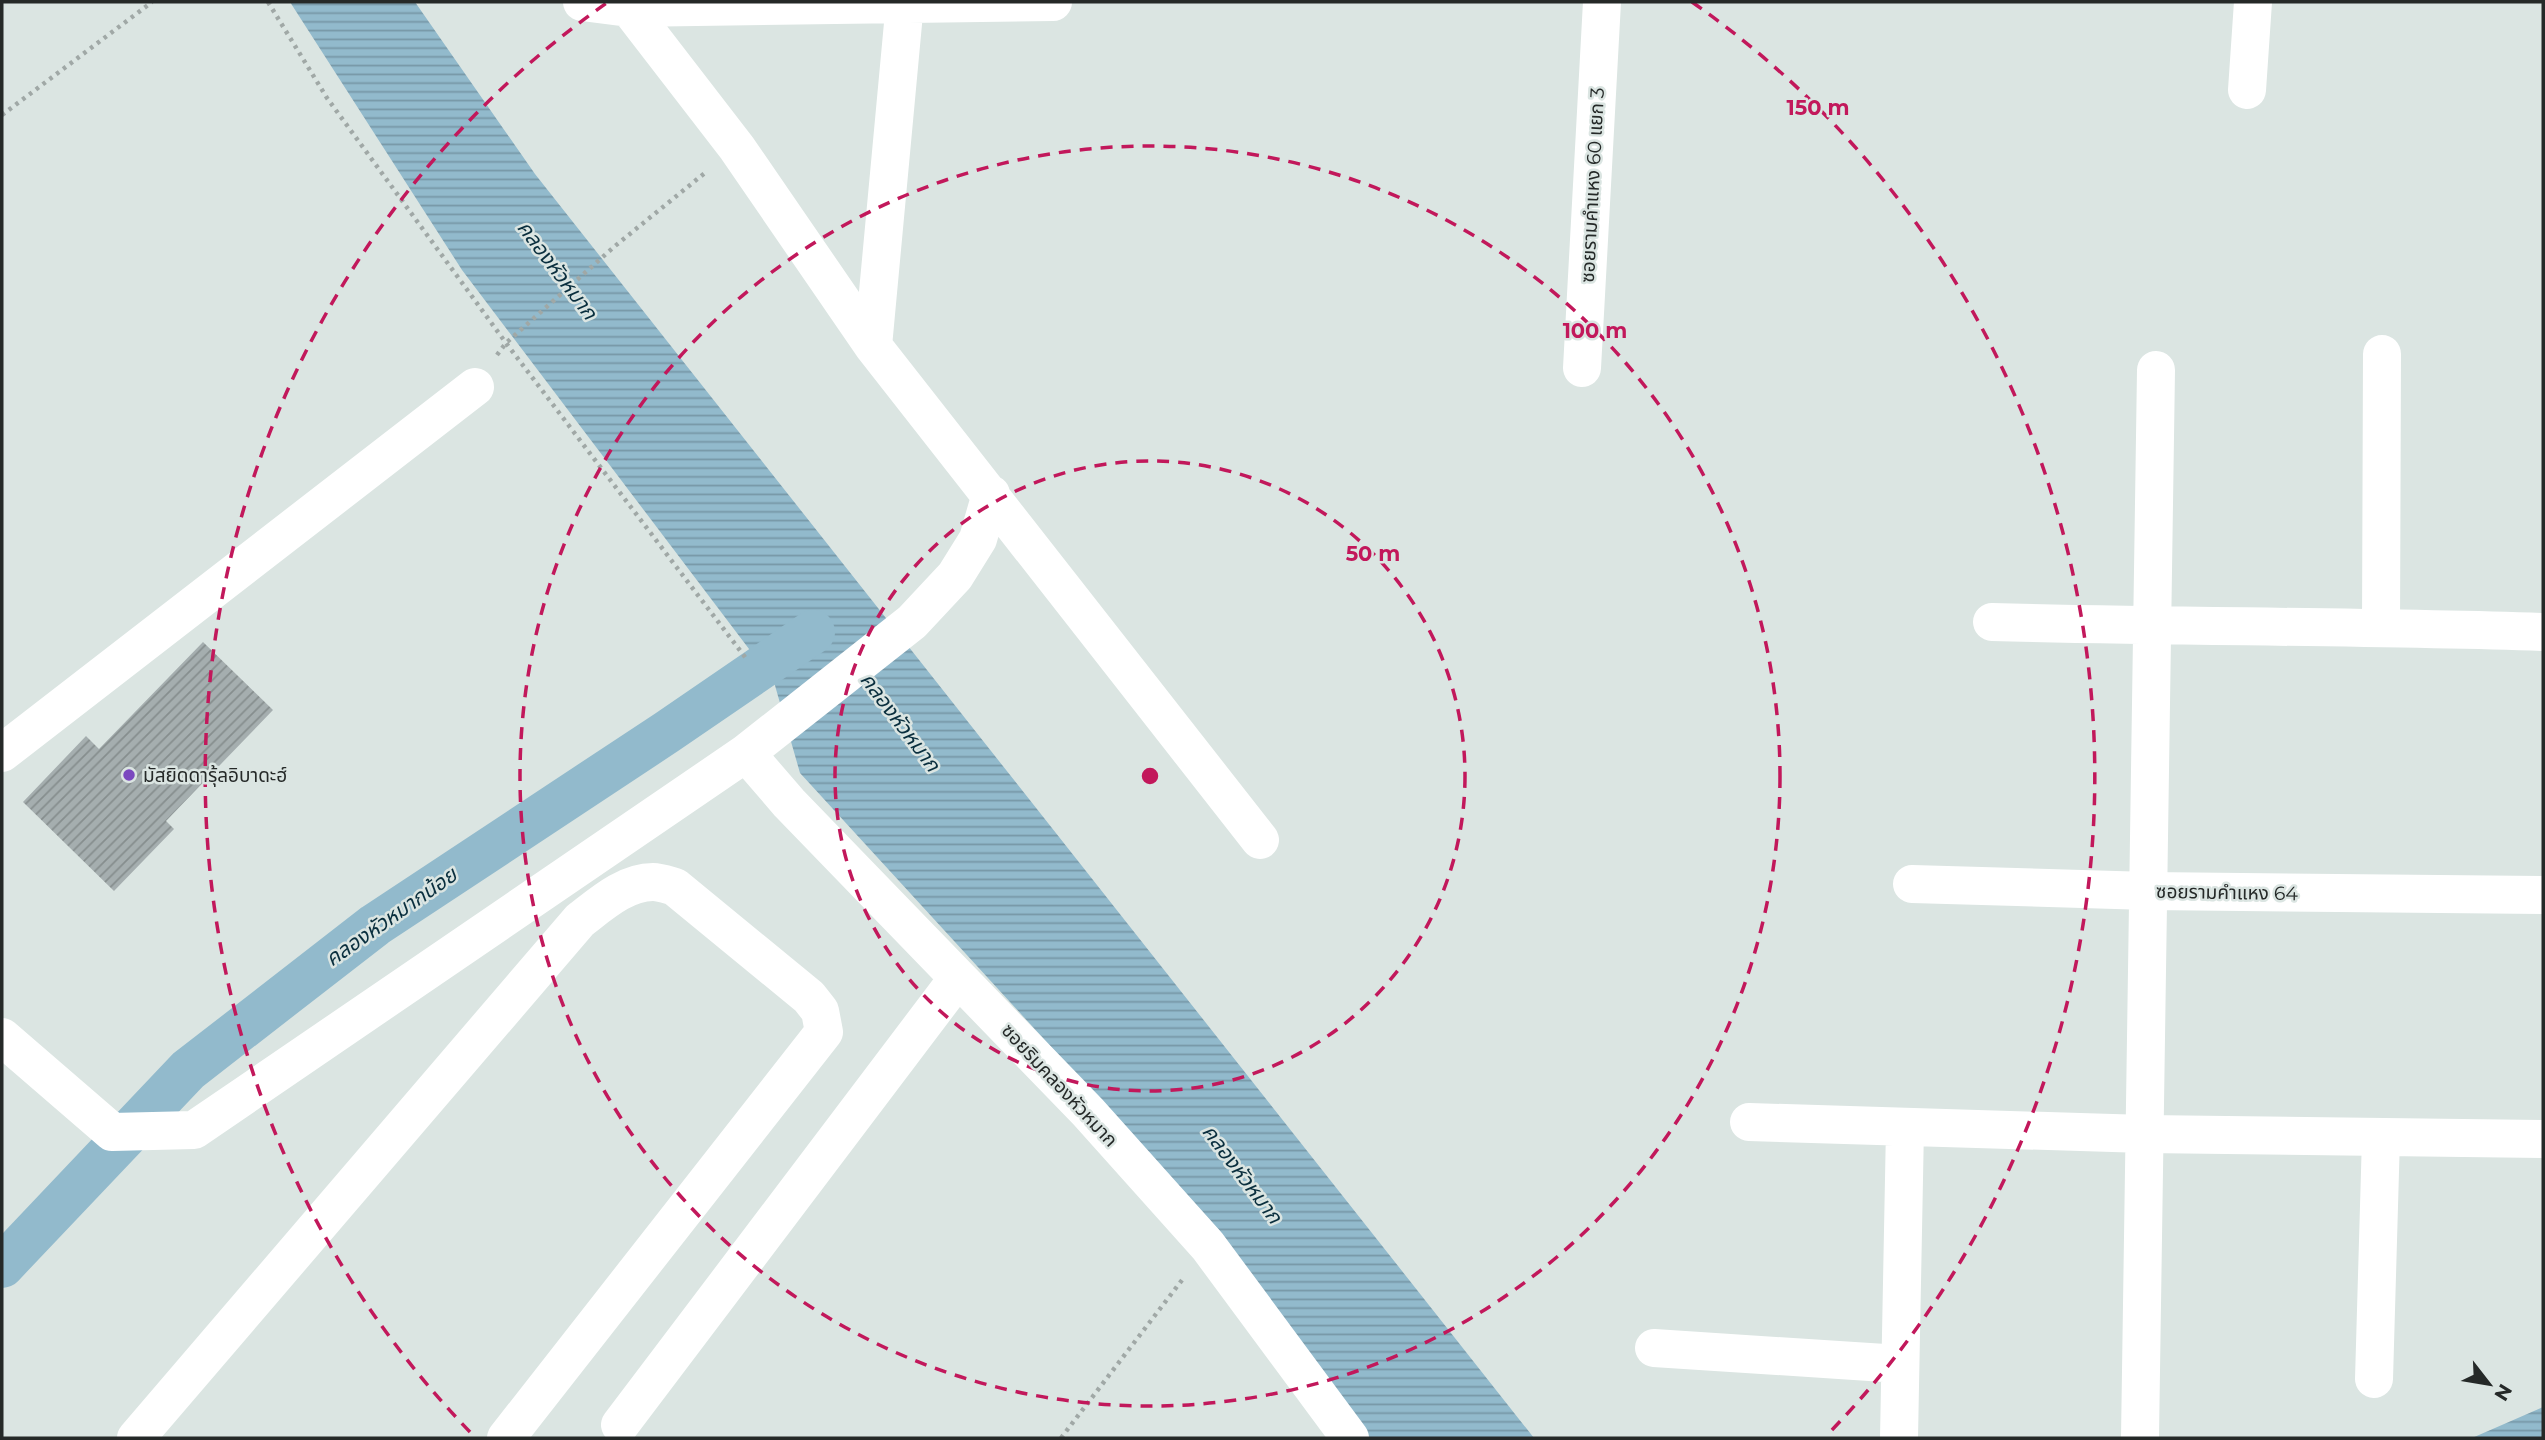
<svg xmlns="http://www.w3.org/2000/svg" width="2545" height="1440" font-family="Montserrat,'Noto Sans Thai',sans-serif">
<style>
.water{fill:url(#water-rules)}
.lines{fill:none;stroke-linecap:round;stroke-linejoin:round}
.canal{stroke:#92bacc;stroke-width:44}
.building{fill:url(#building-hatch)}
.path{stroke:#a0a8a6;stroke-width:4.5;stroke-dasharray:3.5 5;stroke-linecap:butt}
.minor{stroke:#fff;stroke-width:38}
.ring{fill:none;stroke:#c2185b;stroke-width:3.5;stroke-dasharray:12 9}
.poi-dot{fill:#7b48bf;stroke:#dbe5e2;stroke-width:2.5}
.labels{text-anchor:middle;stroke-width:5;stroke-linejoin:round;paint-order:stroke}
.street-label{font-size:19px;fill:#252928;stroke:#dbe5e2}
.poi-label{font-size:19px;fill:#252928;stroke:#dbe5e2;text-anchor:start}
.water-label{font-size:21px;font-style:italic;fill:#0a2f3e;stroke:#dbe5e2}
.centre{fill:#c2185b;stroke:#dbe5e2;stroke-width:3.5}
.ring-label{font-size:21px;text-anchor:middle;font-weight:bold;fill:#c2185b;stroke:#dbe5e2;stroke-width:5;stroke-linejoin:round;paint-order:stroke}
</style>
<defs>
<pattern id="water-rules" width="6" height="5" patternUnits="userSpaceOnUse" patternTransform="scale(1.75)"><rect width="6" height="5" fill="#92bacc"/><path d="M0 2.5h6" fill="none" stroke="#7797a6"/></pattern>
<pattern id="building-hatch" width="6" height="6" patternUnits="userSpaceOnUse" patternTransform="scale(1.75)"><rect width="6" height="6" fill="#a5aeaf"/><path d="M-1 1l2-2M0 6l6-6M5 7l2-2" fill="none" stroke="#868e8e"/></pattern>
</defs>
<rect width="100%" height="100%" fill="#dbe5e2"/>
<path class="water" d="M290,2H415L535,174L1534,1438H1367L1219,1230L800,773L774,682L462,270Z
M2543,1407V1438H2472Z"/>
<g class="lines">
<path class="canal" d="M2,1266L188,1070L375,925L667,732L813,632"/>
</g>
<path class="building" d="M203,642L273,710L166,821L174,829L114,891L23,802L86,736L99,749Z"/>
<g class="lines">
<path class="path" d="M268,2L327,98L506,343L748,661
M2,115L152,2
M497,355L506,343L615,246L706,172
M1061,1438L1182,1280"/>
<path class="minor" d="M582,2L629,8L1053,2
M629,8L737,148L873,346L1260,840
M2247,90L2253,2
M873,346L905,2
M1582,368L1602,2
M1992,622C2176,627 2359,626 2543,632
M2381,627L2382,354
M2,753L475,387
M746,753L789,803L1088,1112L1208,1246L1350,1438
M1912,884L2149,891L2543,895
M2,1037L112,1132L194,1130L746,753L912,622L955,576L978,539L991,494
M1749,1122L2145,1134L2543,1139
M1654,1348L1900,1364
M2374,1379L2381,1137
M620,1425L958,978
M136,1438L580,920C601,904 625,882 653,882C660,882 668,885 675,887L809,997L820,1011L824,1032L506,1438
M1899,1438L1905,1127
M2140,1438L2156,370"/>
</g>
<g class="ring">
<circle cx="1150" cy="776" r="315"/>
<circle cx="1150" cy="776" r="630"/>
<path d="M470 1432A945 945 0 0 1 608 2M1692 2A945 945 0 0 1 1830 1432"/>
</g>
<circle class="poi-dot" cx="129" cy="775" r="7"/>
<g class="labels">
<g class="street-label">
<text transform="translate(1592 185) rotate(-87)" y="7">ซอยรามคำแหง 60 แยก 3</text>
<text transform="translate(2227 892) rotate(1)" y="7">ซอยรามคำแหง 64</text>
<text transform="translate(1060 1085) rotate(47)" y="7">ซอยริมคลองหัวหมาก</text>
</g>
<g class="poi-label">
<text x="143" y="782">มัสยิดดารุ้ลอิบาดะฮ์</text>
</g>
<g class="water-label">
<text transform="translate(557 270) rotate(53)" y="7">คลองหัวหมาก</text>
<text transform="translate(900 722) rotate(53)" y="7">คลองหัวหมาก</text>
<text transform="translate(391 917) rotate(-35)" y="7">คลองหัวหมากน้อย</text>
<text transform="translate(1242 1174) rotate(53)" y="7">คลองหัวหมาก</text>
</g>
</g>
<circle cx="1150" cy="776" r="10" class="centre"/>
<g class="ring-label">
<text x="1818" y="115">150 m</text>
<text x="1595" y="338">100 m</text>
<text x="1373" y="561">50 m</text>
</g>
<rect width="2545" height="1440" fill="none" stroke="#252928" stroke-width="7"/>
<g transform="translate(2489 1384) rotate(121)" stroke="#dbe5e2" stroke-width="5" paint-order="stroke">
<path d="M0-5L12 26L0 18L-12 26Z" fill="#252928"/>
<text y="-10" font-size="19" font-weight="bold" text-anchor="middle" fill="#252928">N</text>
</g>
</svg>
